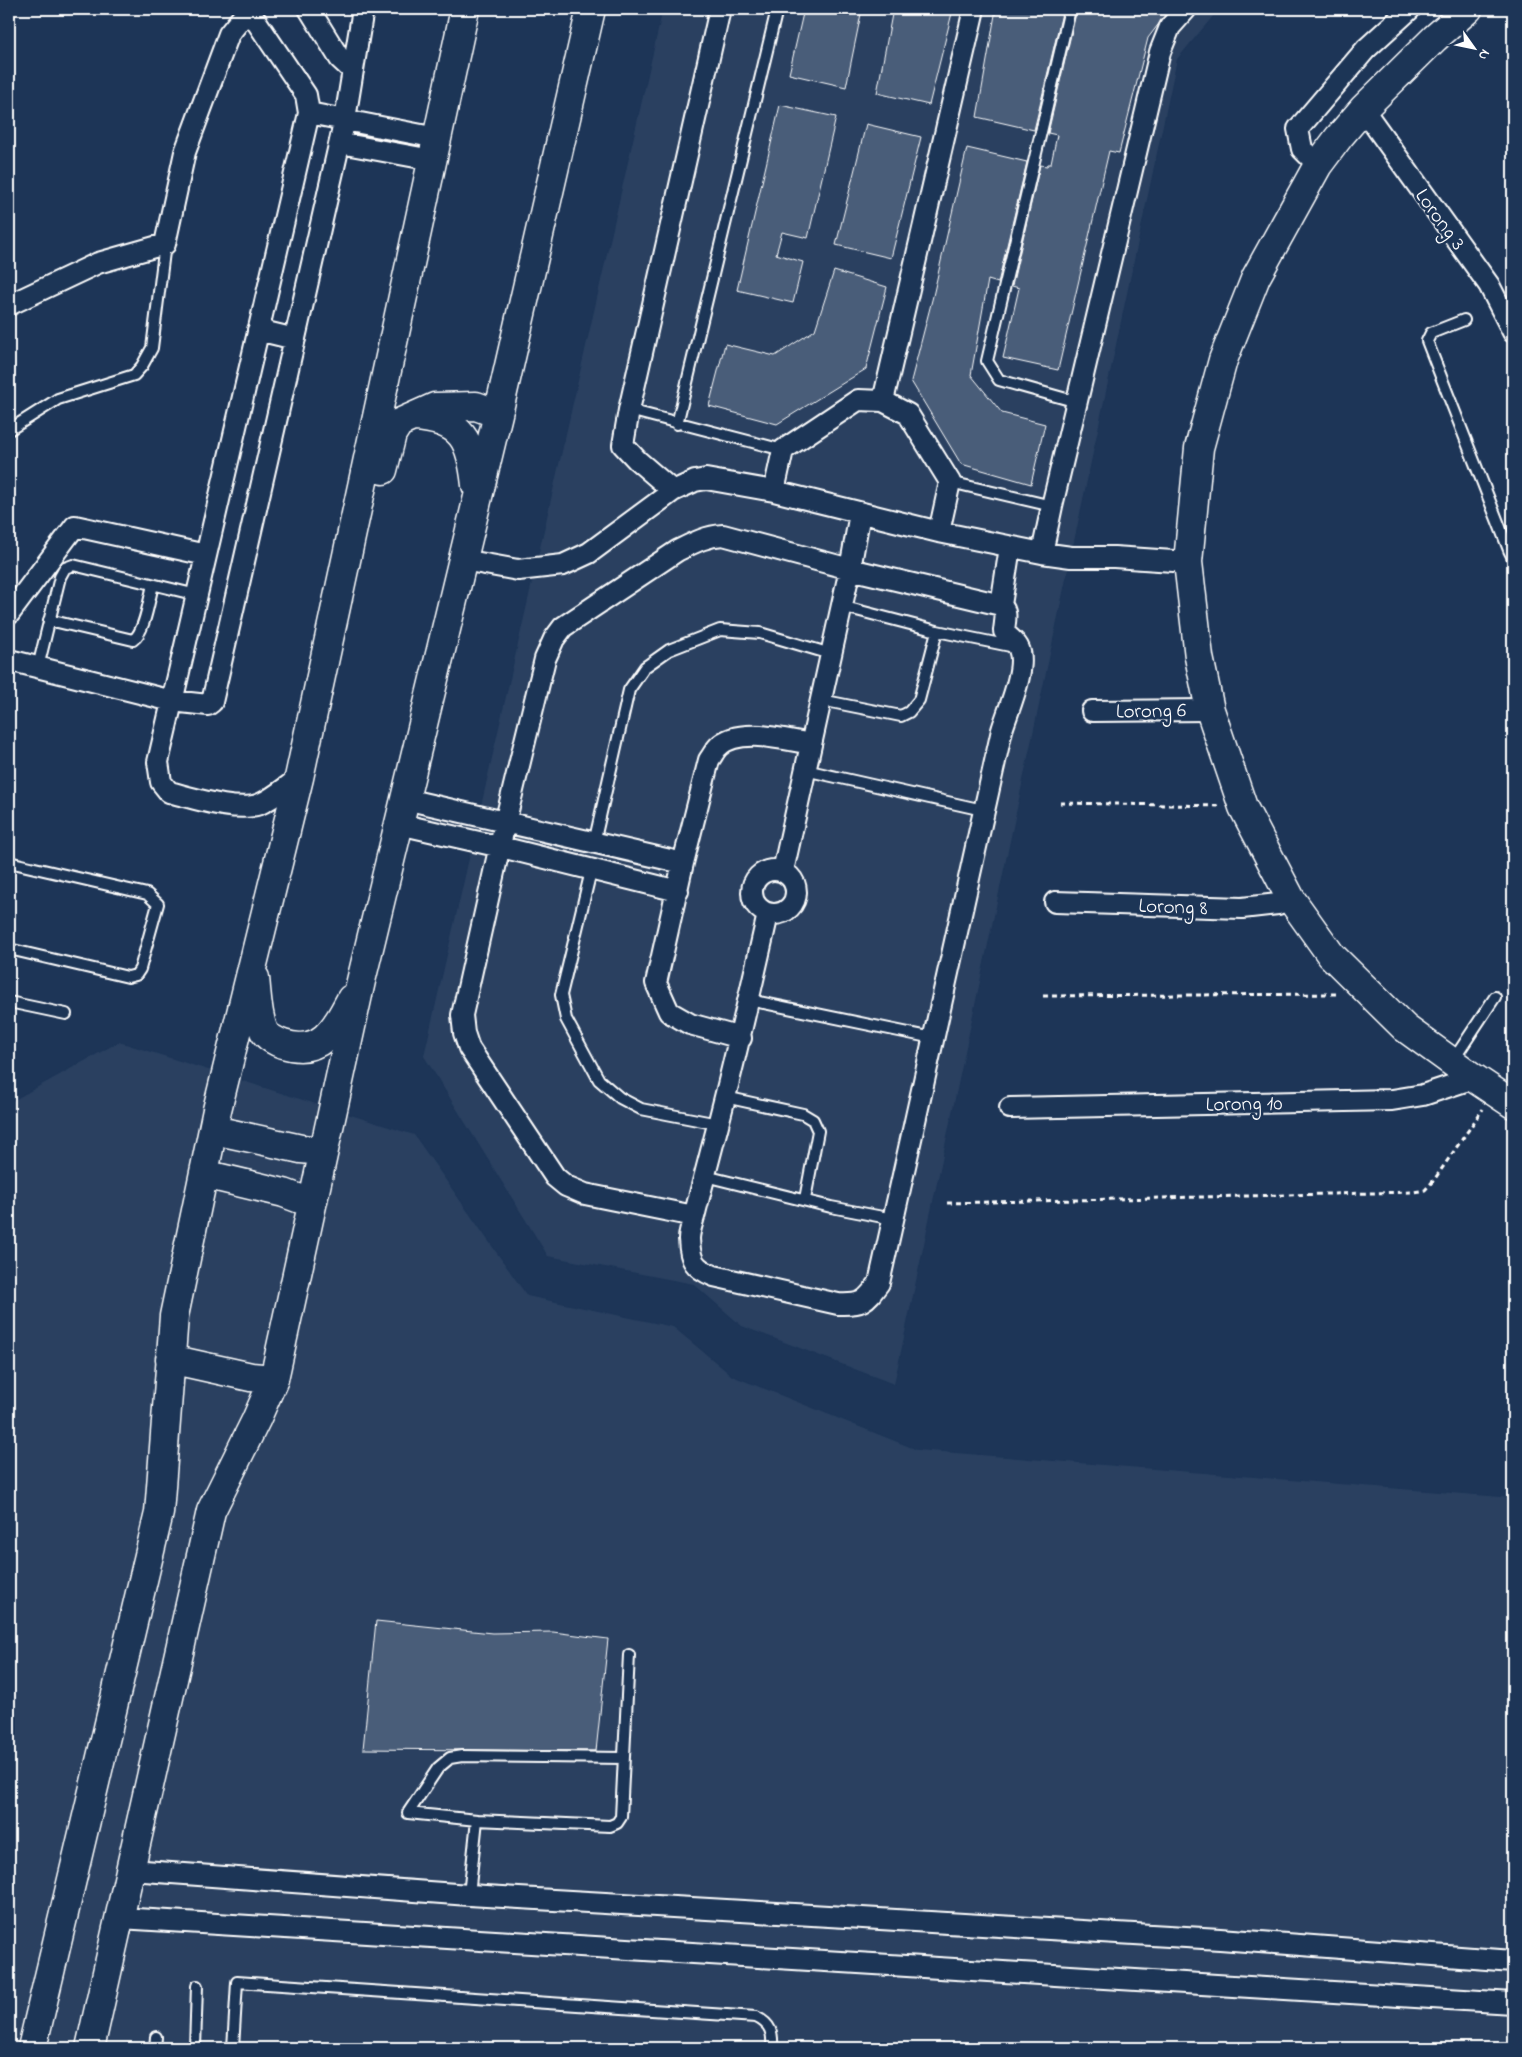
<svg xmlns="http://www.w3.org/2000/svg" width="1522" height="2057" font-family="'Indie Flower',sans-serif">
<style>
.built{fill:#2a4161}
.building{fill:#4a5d79;stroke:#fff}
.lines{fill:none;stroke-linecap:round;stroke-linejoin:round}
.lane-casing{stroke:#fff;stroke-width:14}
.street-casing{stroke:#fff;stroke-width:24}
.secondary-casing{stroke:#fff;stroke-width:31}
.path{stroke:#fff;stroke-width:3;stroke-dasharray:5 4;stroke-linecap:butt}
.lane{stroke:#1d3557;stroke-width:10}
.street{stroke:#1d3557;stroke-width:20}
.secondary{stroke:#1d3557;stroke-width:28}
.labels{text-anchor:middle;stroke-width:5;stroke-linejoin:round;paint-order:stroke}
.street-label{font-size:21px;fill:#fff;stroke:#1d3557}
</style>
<rect width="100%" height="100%" fill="#1d3557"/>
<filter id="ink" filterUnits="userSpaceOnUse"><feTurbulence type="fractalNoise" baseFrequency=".02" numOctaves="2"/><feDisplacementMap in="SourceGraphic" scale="10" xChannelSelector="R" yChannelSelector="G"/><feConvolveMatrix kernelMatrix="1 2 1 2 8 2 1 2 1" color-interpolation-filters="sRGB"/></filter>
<g filter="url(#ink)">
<path class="built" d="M663,9H1219L1177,59L894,1384L742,1326L694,1284L548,1256L424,1056Z
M119,1042L414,1135L527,1296L673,1327L732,1376L917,1450L1513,1498V2048H9V1103Z"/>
<path class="building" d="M804,9H862L846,87L789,74Z
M893,9H953L929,105L877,93Z
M996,9H1063L1034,130L977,117Z
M1077,9H1170L1148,38L1119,153L1109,151L1058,370L1003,358L1019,288L1012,286L1040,165L1047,166L1048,164H1051L1057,135L1048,133Z
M780,105L836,117L808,238L782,232L776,254L803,262L793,303L737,290Z
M866,124L921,137L891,258L836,245Z
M967,148L1027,162L998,283L988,280L971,375L1002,413L1045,424L1031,484L961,464L911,381L933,296Z
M834,271L887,287L866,369L777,424L709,406L725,344L775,356L815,330Z
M376,1621L492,1633L553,1632L608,1639L596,1751L363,1749Z"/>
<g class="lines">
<g class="lane-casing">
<path id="lane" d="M1070,9L987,361L999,380L1077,402
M1464,320L1431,333L1427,341L1509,550L1513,558
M629,410L783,450
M677,424L777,9
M9,430L58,399L134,375L142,366L152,348L165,244
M950,482L1052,506
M49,620L133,640C145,632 149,599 153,585
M937,631L1015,647
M38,667L60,577L65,568L73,565L197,595
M821,700L901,716L909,712L919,700L937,631L841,606
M805,770L983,810
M594,843L629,690L645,667L669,650L720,630L760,633L831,654
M9,862L147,894L158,904L140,969L136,975L128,977L9,949
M591,871L561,995L566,1019L599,1080L620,1098L641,1109L718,1124
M749,1000L933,1038
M9,1002L66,1014
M1452,1062L1495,997
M725,1097L803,1114L813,1120L818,1131L805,1199
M705,1176L831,1207L893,1219
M477,1820L408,1813L438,1768L450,1758L462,1756L624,1758
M469,1895L477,1820L610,1826L617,1823L621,1817L629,1655
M155,2048L156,2037
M195,2048L197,1986
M233,2048L237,1982L756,2017C771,2024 773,2033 772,2048"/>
</g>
<g class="street-casing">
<path id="street" d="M248,9L306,95L309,113L158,762L161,782L169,792C193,798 238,813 260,804C274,798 286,787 299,778
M309,9L340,59L353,71
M720,9L629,410L623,445L637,460L673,491L695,481L706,479L774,491L939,532L1042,553L1071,557H1114L1188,562
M1363,109L1489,285L1513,332
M309,113L437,138
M340,143L432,160
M1318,165L1302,149L1298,129L1366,49L1410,9
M9,305L98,263L165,244L185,152L229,34L248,10
M258,330L295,339
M883,401L974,9
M774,491L783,450L858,400L883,401L908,414L950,482L939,532
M1042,553L1052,506L1160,52L1170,27L1186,9
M463,560L518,570L563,565L589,553L673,491
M1001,605L1010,547
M9,614L75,526L206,555
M9,660L172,701L208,705L212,702L345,119L363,9
M1092,711L1210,710
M405,799L683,863
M399,824L501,847L678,891
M752 892a22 22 0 1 1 44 0a22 22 0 1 1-44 0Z
M783,871L850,569L860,513
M1055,902L1242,908L1278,904L1291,899
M741,1038L690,1024L669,1012L656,983L683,863L709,760C712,756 715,750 718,747C738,726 786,740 811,744
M1010,1108L1392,1100L1423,1095L1474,1078
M694,1216L585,1194L566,1186L555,1177L469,1048L464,1033L462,1015L505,823L545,659L554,639L563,627L677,551C693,543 706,536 723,535L850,569L1001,605C1008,613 1005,620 1004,631C1008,638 1016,641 1019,649C1027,668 1008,710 1002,730L879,1283C865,1302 862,1305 838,1304L714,1276C694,1268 690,1261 689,1239C689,1230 694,1219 696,1209C702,1186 708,1163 714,1140C734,1065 751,989 768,914
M131,1870L469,1895L1220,1939L1513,1961
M120,1918L1513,2003"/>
</g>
<g class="secondary-casing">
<path id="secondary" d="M1468,9L1435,38L1363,109L1339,137L1318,165L1256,277L1223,360L1199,448L1188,562L1199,657L1210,710L1243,807L1291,899L1331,955L1405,1028L1474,1078L1513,1104
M414,417C463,420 471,440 476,485
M383,470L392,434L399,423L435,407L476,406L498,414
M255,978C257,996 257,1015 264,1031C267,1037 277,1042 283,1044C321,1056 335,1029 351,999
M214,1130L301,1149L323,1151
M204,1174L284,1193L311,1203
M170,1359L251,1377L274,1379
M32,2048L159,1513L174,1316L217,1110L299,778L465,9
M90,2048L211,1511L256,1420L274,1379L361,981L498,414L591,9"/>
</g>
<path class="path" d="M1060,803L1220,806
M1043,996L1338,994
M947,1203L1414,1192L1425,1190L1434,1180L1483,1109"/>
<use href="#lane" class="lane"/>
<use href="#street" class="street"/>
<use href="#secondary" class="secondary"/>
</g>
</g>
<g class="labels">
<g class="street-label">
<text transform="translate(1441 219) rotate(54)" y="7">Lorong 3</text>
<text transform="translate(1151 710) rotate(-1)" y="7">Lorong 6</text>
<text transform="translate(1173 906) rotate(2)" y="7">Lorong 8</text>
<text transform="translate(1244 1103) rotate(-1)" y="7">Lorong 10</text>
</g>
</g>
<rect width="1522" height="2057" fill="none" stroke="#1d3557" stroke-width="30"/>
<rect x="15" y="15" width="1492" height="2027" fill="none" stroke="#fff" stroke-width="2" filter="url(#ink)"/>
<g transform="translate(1474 48) rotate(123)" stroke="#1d3557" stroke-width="4" paint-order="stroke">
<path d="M0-4L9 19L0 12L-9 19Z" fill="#ffffff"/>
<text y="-8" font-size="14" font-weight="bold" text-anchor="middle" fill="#ffffff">N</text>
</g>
</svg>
